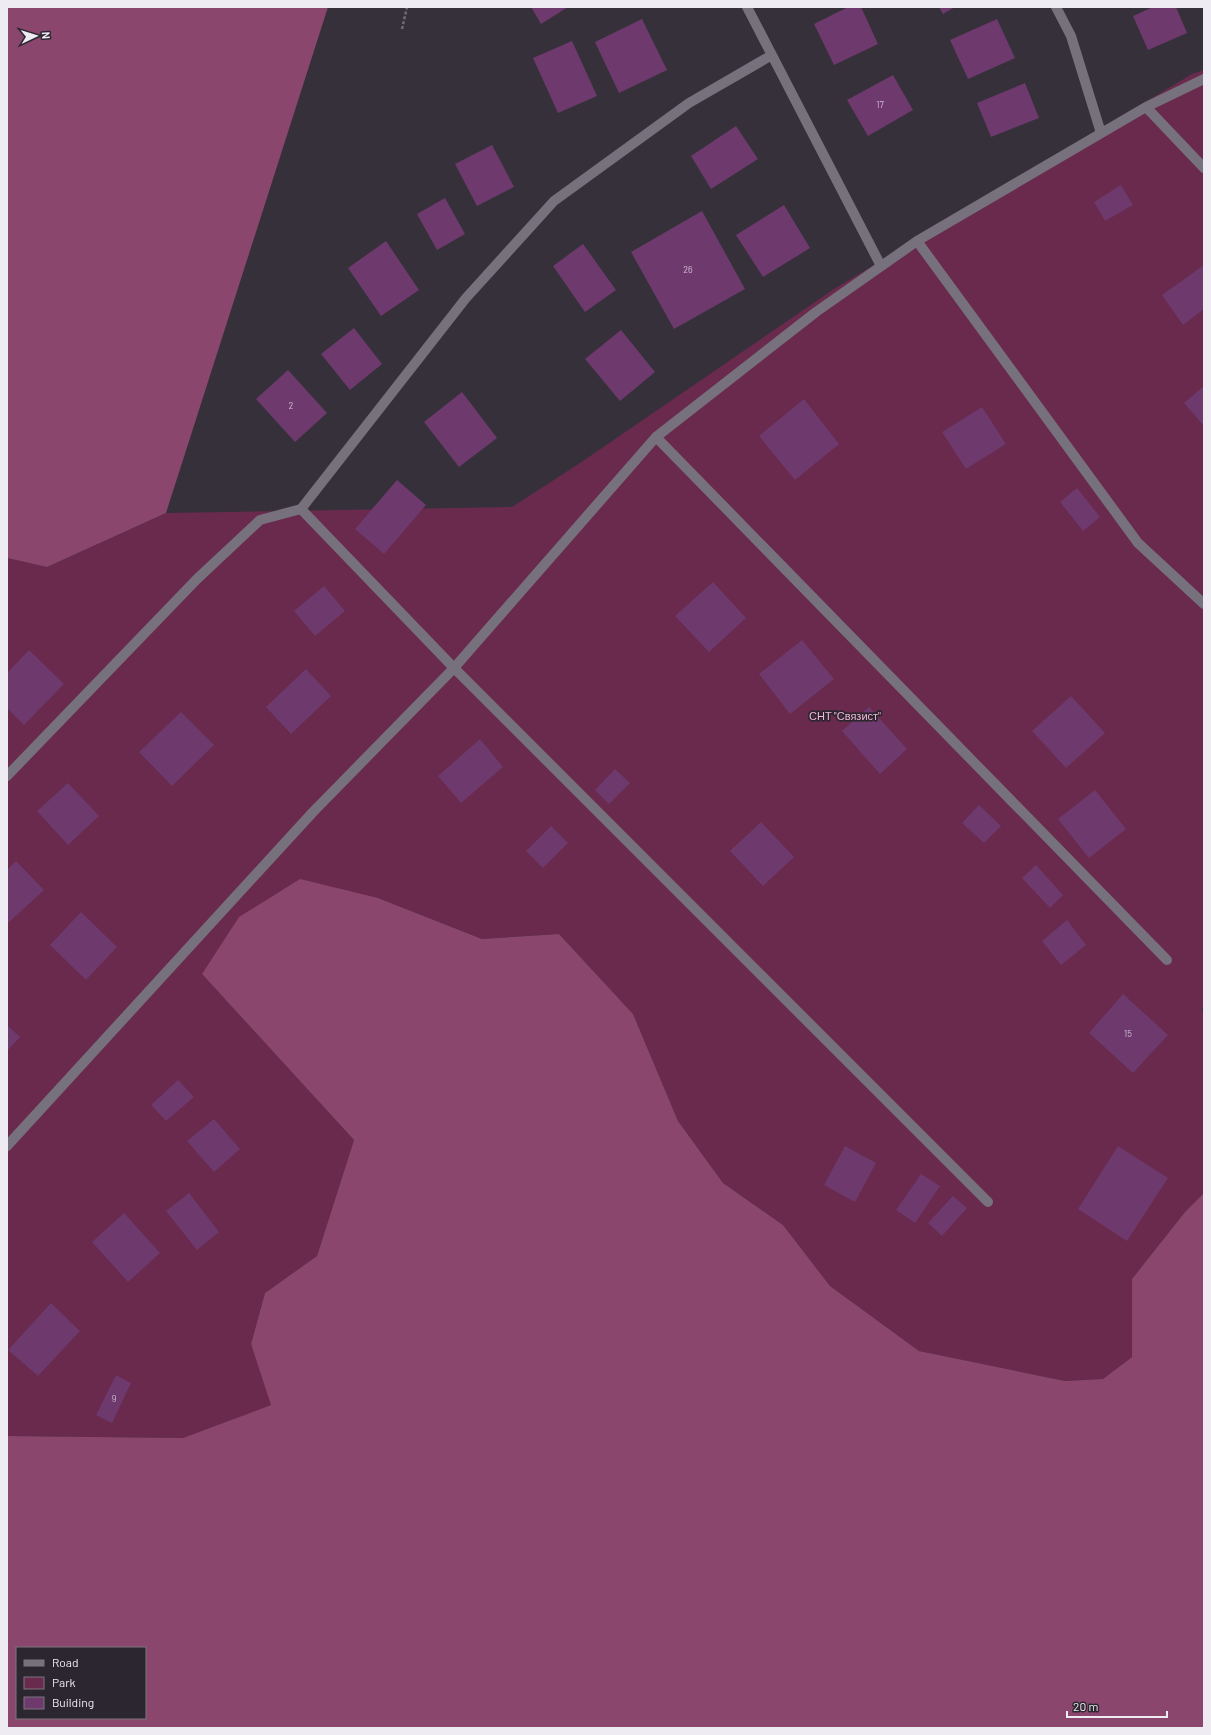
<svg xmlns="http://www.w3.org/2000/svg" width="1211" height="1735" font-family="Barlow,sans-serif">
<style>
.green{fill:#692a4e}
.forest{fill:#8a466d;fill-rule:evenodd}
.building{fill:#6e396d}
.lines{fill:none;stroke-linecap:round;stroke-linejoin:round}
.path{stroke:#706b75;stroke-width:2.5;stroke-dasharray:3 2;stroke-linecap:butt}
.minor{stroke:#77707d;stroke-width:10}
.labels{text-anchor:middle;stroke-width:3.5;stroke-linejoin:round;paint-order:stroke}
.number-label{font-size:9px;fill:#cfbed2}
.park-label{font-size:11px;fill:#f5b8d7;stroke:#2c2631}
</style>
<rect width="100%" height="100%" fill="#36303b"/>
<path class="green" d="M1204,70V997L1202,1011L1204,1013V1193L1185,1212L1132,1279V1357L1103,1379L1065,1381L919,1351L830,1286L783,1225L723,1183L678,1121L633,1014L559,934L482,939L378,898L202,974L354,1140L317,1256L265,1293L251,1344L272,1405L183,1438L7,1436V558L47,567L166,513L512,507L580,463L834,289L1192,74Z"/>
<path class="forest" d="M7,7H328L166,513L47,567L7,558Z
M300,879L378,898L482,939L559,934L633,1014L678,1121L723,1183L783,1225L830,1286L919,1351L1065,1381L1103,1379L1132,1357V1279L1185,1212L1204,1193V1728H7V1436L183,1438L271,1405L251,1344L265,1293L317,1256L354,1140L202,974L239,917ZM17,1648H145V1718H17Z"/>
<path class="building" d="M531,7H568L541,24Z
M848,7H861L878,44L834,65L814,24Z
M939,7H955L943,14Z
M1153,7H1176L1187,33L1148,50L1133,16Z
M642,19L667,70L619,93L595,42Z
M997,19L1015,58L968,79L950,40Z
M572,41L597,96L558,113L533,58Z
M893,75L913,110L868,136L847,100Z
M1025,83L1039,118L991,137L977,103Z
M736,126L758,159L711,189L691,156Z
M492,145L514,187L477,206L455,164Z
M1121,185L1133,205L1105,221L1094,202Z
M445,198L465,234L437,250L417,214Z
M784,205L810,248L763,277L736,235Z
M702,211L745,289L674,329L631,252Z
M386,241L419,290L381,316L348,268Z
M583,244L616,290L585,312L553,266Z
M1204,265V309L1183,325L1162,295Z
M354,328L382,364L350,390L321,354Z
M621,330L655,372L620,401L585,359Z
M288,370L327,413L295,442L256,399Z
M1204,386V426L1184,403Z
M462,392L497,438L459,467L424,422Z
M804,399L839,444L795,480L759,436Z
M982,407L1006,444L966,469L942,432Z
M397,480L426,505L384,554L355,529Z
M1077,488L1100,517L1083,531L1060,502Z
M713,582L746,618L709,652L675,616Z
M324,586L345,611L315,636L294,611Z
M802,640L834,679L790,714L759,674Z
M29,650L64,684L24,725L7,708V673Z
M306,669L331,696L291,734L266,707Z
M1071,696L1105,733L1066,768L1032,731Z
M869,707L907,749L880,774L842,731Z
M181,712L214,745L172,786L139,752Z
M480,739L503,767L461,803L438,776Z
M615,769L630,783L609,804L595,790Z
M68,783L99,816L68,845L37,811Z
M1095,790L1126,829L1089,858L1058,819Z
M979,805L1001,826L984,843L962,823Z
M761,822L794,857L763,886L730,851Z
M551,826L568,843L543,868L526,851Z
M16,861L44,890L7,924V870Z
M1036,865L1063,895L1050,908L1022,878Z
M81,912L117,947L86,980L50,945Z
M1067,920L1086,945L1061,965L1042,941Z
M1123,994L1168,1035L1133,1073L1089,1033Z
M7,1025L20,1037L7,1051Z
M178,1080L194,1097L166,1121L151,1105Z
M214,1119L240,1149L214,1172L187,1141Z
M845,1146L876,1163L855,1202L824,1185Z
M1118,1146L1168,1178L1127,1241L1078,1209Z
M921,1174L940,1186L915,1223L896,1210Z
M189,1193L219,1232L197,1250L166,1211Z
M953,1196L967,1208L942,1236L928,1223Z
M124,1213L160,1253L128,1282L92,1242Z
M51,1303L80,1331L38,1376L8,1350Z
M116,1375L131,1383L112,1423L96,1415Z"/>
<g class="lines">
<path class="path" d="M402,29L407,7"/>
<path class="minor" d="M747,7L881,266
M1056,7L1071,36L1101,133
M1146,107L1204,168
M917,241L1138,543L1204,604
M656,437L1167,960
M301,509L454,668L988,1202
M7,776L197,579L260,520L301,509L466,298L554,201L689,103L772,55
M7,1146L313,812L454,668L656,437L816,312L917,241L1146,107L1204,79"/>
</g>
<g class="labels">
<g class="number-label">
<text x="880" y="108">17</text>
<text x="688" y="273">26</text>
<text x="291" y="409">2</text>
<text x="1128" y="1037">15</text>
<text x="114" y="1402">9</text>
</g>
<g class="park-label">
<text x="845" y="720">СНТ "Связист"</text>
</g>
</g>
<rect width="1211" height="1735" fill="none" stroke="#efebf3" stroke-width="16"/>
<rect x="16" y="1647" width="130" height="72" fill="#2c2631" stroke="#7a757f"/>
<rect x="24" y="1660" width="20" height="6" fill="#77707d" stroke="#7a757f"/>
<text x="52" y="1667" font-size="12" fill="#efebf3">Road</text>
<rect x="24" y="1677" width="20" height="12" fill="#692a4e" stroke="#7a757f"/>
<text x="52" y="1687" font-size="12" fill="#efebf3">Park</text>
<rect x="24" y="1697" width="20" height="12" fill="#6e396d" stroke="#7a757f"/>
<text x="52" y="1707" font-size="12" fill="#efebf3">Building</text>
<g transform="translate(36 36) rotate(86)" stroke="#2c2631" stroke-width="3" paint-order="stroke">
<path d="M0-3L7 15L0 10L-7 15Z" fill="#efebf3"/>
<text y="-6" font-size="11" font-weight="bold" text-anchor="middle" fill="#efebf3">N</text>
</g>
<path d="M1067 1711v6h100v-6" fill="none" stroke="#efebf3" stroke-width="2"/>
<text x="1073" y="1711" font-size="12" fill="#efebf3" stroke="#2c2631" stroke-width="3" paint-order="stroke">20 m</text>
</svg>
